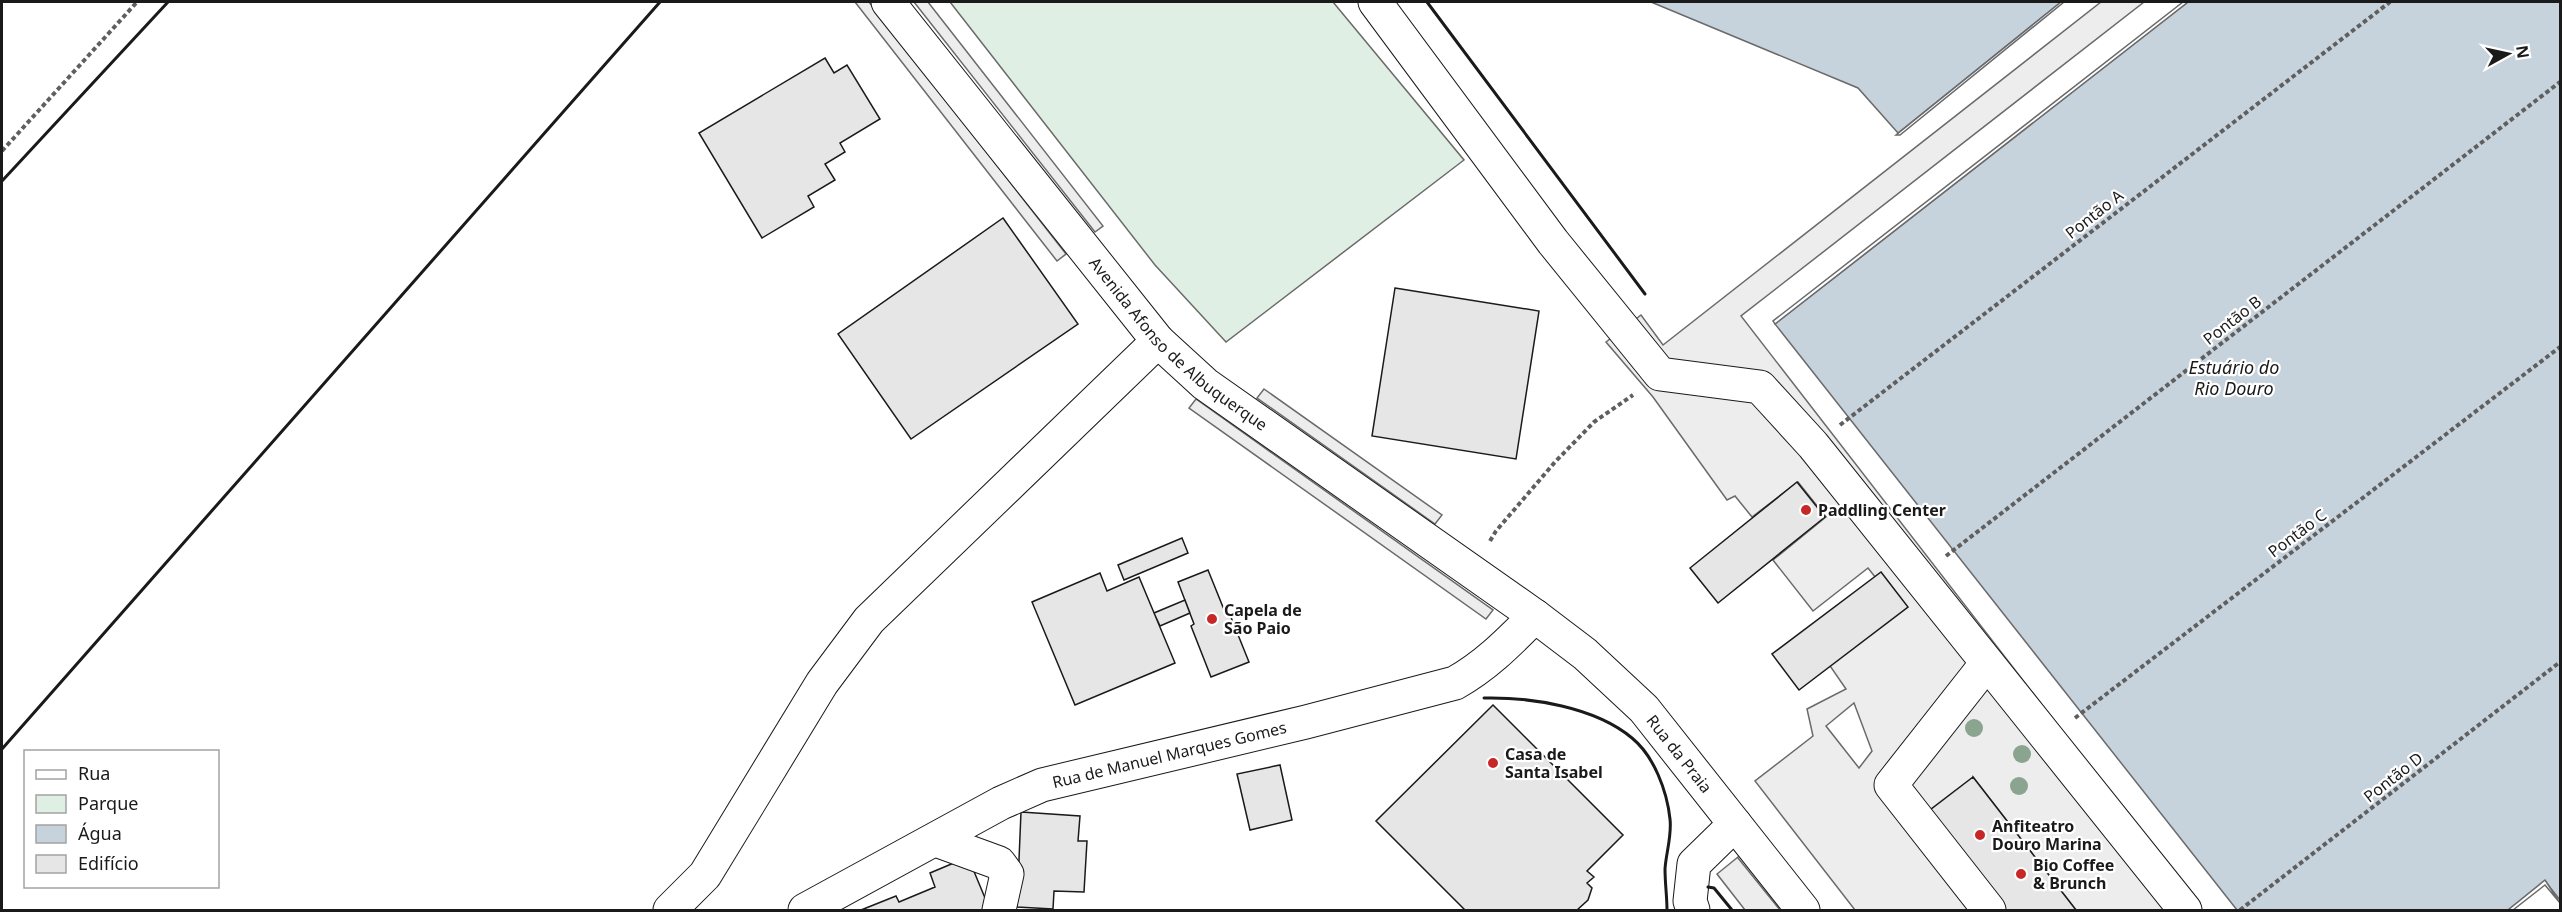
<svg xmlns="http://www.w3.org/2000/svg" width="2562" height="912" font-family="'Noto Sans',sans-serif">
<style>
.green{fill:#e0efe3;stroke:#6a6a6a;stroke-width:1.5}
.parking{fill:#ededed;stroke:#6a6a6a;stroke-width:1.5;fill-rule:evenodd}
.water{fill:#c6d2dc;stroke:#6a6a6a;stroke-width:1.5}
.pier{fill:#fff;stroke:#6a6a6a;stroke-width:1.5}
.building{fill:#e6e6e6;stroke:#1a1a1a;stroke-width:1.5}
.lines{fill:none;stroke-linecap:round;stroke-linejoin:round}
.street-casing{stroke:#1a1a1a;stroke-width:35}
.secondary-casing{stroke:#1a1a1a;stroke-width:35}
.path{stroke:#5f5f5f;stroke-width:4;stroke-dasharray:4.5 3;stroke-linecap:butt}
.street{stroke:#fff;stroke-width:33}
.secondary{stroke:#fff;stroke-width:33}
.wall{stroke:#1a1a1a;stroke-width:3}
.tree{fill:#8aa48f}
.poi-dot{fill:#c62828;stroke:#fff;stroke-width:2}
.labels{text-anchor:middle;stroke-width:4.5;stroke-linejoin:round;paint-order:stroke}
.street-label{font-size:16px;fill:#1a1a1a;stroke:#fff}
.poi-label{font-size:16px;font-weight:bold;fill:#1a1a1a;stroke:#fff;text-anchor:start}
.water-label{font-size:18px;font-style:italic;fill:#1a1a1a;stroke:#fff}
</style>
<rect width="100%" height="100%" fill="#fff"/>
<path class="green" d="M950,2H1333L1464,160L1226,342L1155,265Z"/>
<path class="parking" d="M855,2H869L1066,254L1057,261Z
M914,2H928L1103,226L1095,232Z
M2101,2H2144L1741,316L2201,910H2076L1973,777L1970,910H1855L1755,781L1813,736L1807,709L1846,689L1828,663L1899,607L1868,568L1813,611L1773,560L1826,517L1798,482L1752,517L1735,496L1727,500L1653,397L1606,342L1641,315L1663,345ZM1854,703L1872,751L1859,768L1826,726Z
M1264,389L1442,515L1435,524L1257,398Z
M1196,399L1493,610L1486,619L1189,408Z
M1738,857V858L1780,910H1745L1717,874Z"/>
<path class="water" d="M1651,2H2061L1898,133L1858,88Z
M2188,2H2560V900L2545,881L2508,910H2237L1775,324Z"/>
<path class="pier" d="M2061,2H2064L1900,135H1896Z
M2183,2H2188L1775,324L1773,321Z
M2545,880L2560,903L2545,885L2513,910H2508Z"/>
<path class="building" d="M825,58L834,73L847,65L880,119L840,143L845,152L825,164L835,180L808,196L814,207L762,238L699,133Z
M1003,218L1078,324L911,439L838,334Z
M1395,288L1539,311L1516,459L1372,436Z
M1797,482L1825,517L1718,603L1690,568Z
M1182,538L1188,553L1124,580L1118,565Z
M1208,570L1225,612L1228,610L1249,662L1211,677L1191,626L1194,624L1178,582Z
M1881,572L1908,607L1799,690L1772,654Z
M1100,573L1107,591L1139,577L1175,663L1075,705L1032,602Z
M1185,600L1190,613L1160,626L1154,613Z
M1493,705L1623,835L1587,871L1594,877L1587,883L1592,888L1588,900L1577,910H1465L1376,821Z
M1280,765L1292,820L1250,830L1237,774Z
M1973,777L2076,910H2001L1926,813Z
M1021,812L1080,816L1078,841H1087L1084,892L1054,891L1053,909L1017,907Z
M968,857L990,910H861L896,896L899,902L935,887L930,873Z"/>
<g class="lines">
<g class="street-casing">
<g id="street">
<path d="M1375,2L1553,242L1660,374L1760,387L1813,445L2185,910"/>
<path d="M1987,663L1891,785L1989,910"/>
<path d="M936,840L999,863L1007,874L999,910"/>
<path id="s1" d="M805,910L1001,803L1042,785L1306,722L1455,683C1487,665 1510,641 1535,616"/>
<path d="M1693,910L1690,901L1694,864L1735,824"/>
</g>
</g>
<g class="secondary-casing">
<g id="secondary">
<path id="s2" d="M888,2L1158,341L1205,384L1535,616L1585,654L1644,709L1803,910"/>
<path d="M670,910L705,875L822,683L869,620L1158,341"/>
</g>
</g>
<path class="path" d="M2,151L137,2
M1840,425L2390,2
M1490,541L1496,531L1555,462L1594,422L1633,395
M1946,556L2560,82
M2075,718L2560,347
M2240,910L2560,662"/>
<use href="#street" class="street"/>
<use href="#secondary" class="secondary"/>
<path class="wall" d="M1427,2L1645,294
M2,181L168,2
M1484,698C1531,697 1595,707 1632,738C1654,756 1667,791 1670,819C1672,836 1666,853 1665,869C1665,883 1667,897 1667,910
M2,749L660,2
M1708,887L1714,888L1732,910"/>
</g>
<g class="tree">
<circle cx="1974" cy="728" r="9"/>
<circle cx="2022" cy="754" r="9"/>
<circle cx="2019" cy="786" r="9"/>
</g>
<g class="poi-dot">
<circle cx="1806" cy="510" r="6"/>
<circle cx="1212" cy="619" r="6"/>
<circle cx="1493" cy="763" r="6"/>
<circle cx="1980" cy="835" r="6"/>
<circle cx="2021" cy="874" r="6"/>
</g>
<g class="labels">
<g class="street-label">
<text transform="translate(2094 214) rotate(-38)" y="6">Pontão A</text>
<text transform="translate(2232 320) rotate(-38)" y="6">Pontão B</text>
<text dy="6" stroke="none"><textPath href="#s2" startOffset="450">Avenida Afonso de Albuquerque</textPath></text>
<text transform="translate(2297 533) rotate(-37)" y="6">Pontão C</text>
<text dy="6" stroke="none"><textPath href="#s2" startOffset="1101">Rua da Praia</textPath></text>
<text dy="6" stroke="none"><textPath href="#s1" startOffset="399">Rua de Manuel Marques Gomes</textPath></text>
<text transform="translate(2393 777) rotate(-38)" y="6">Pontão D</text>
</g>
<g class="poi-label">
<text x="1818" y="516">Paddling Center</text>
<text x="1224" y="616">Capela de<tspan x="1224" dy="18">São Paio</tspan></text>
<text x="1505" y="760">Casa de<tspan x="1505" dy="18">Santa Isabel</tspan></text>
<text x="1992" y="832">Anfiteatro<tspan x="1992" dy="18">Douro Marina</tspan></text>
<text x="2033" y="871">Bio Coffee<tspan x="2033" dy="18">&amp; Brunch</tspan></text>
</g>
<g class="water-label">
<text x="2234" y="374">Estuário do<tspan x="2234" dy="21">Rio Douro</tspan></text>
</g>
</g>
<rect width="2562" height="912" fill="none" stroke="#1a1a1a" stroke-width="6"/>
<rect x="24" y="750" width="195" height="138" fill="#ffffff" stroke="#a3a3a3" stroke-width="1.5"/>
<rect x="36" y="770" width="30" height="9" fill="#ffffff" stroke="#a3a3a3" stroke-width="1.5"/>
<text x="78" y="780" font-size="18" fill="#1a1a1a">Rua</text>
<rect x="36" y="795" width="30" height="18" fill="#e0efe3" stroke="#a3a3a3" stroke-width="1.5"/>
<text x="78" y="810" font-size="18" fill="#1a1a1a">Parque</text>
<rect x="36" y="825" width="30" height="18" fill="#c6d2dc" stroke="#a3a3a3" stroke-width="1.5"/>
<text x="78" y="840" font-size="18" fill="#1a1a1a">Água</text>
<rect x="36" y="855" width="30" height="18" fill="#e6e6e6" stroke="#a3a3a3" stroke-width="1.5"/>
<text x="78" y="870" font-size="18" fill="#1a1a1a">Edifício</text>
<g transform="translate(2508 54) rotate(82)" stroke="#ffffff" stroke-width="4.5" paint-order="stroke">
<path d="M0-4.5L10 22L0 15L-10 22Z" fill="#1a1a1a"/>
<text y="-9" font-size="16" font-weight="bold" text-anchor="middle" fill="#1a1a1a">N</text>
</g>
</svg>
